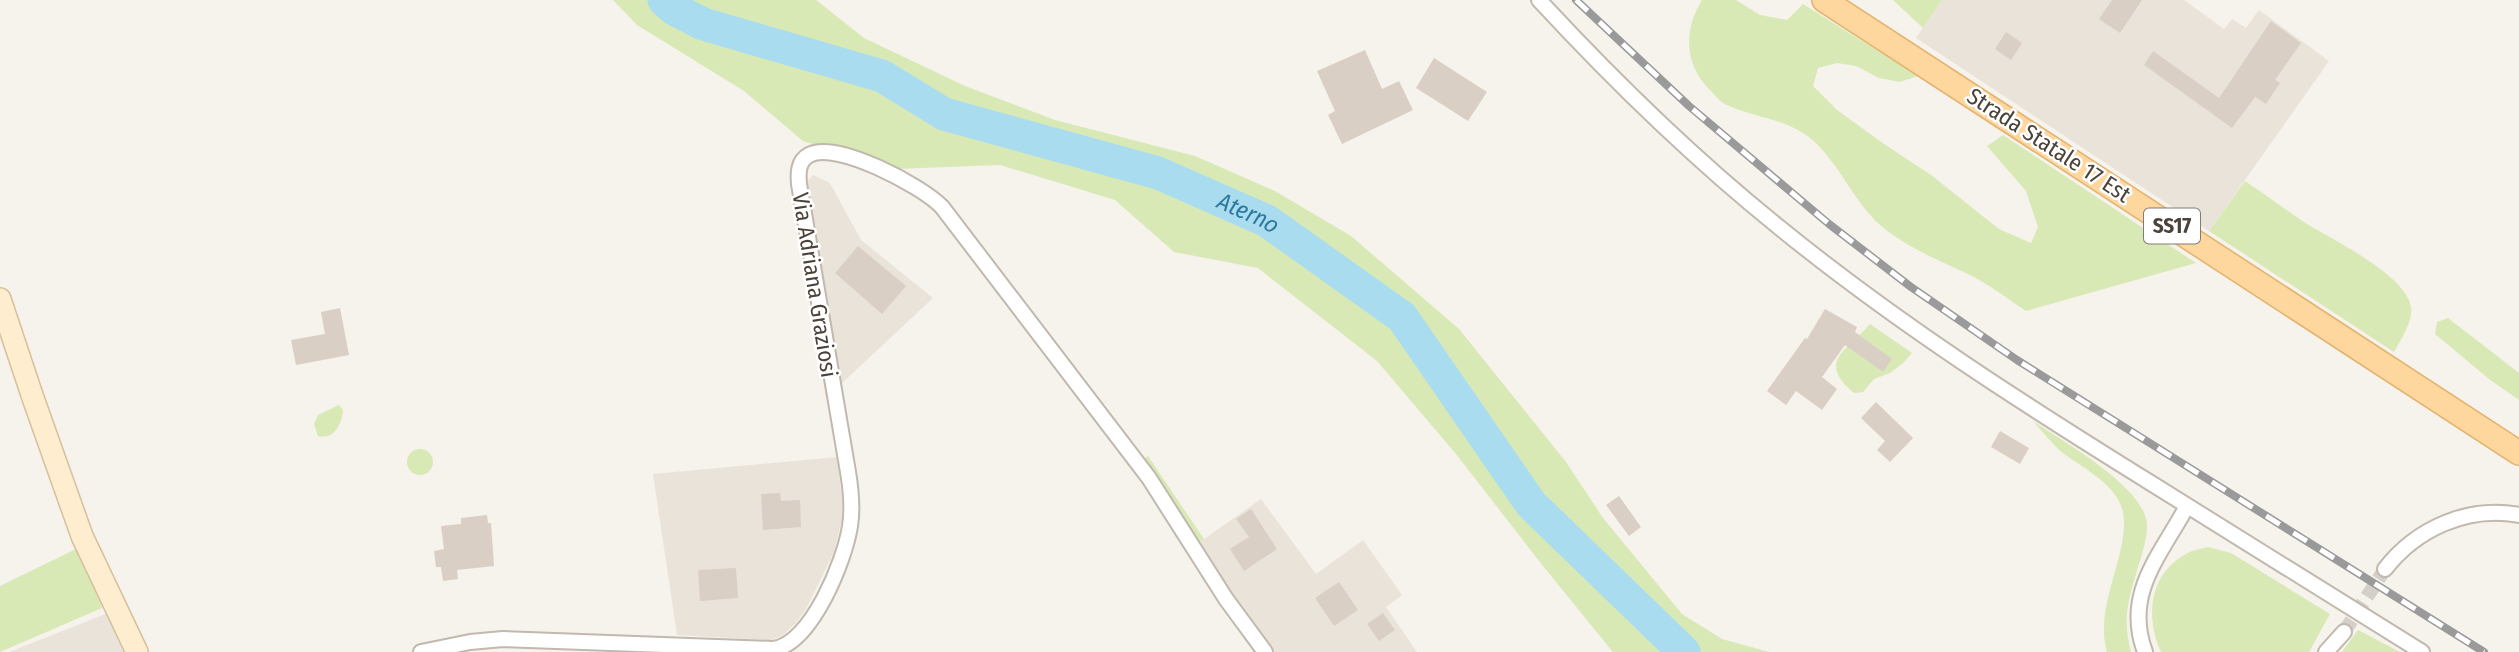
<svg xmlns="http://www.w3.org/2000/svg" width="2519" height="652" font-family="'Fira Sans Condensed',sans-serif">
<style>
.residential{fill:#eae3da}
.green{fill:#d8e9b6}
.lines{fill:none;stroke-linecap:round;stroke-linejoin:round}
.river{stroke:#aadcf0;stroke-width:33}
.building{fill:#dacfc4}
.street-tunnel{stroke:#d4cfc8;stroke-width:14;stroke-dasharray:14 7;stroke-linecap:butt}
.street-casing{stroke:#c1b8ae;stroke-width:18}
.secondary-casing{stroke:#d5c09c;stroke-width:24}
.primary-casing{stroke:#e3b26d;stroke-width:26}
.street{stroke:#fff;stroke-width:14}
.secondary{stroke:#feedce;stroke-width:21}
.primary{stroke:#fdd79e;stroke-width:23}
.rail-casing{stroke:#9a9a9a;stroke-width:8}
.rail{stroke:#fff;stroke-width:5;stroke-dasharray:16;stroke-linecap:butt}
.labels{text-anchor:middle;stroke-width:5;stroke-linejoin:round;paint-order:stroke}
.shield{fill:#fff;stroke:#817b74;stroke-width:2}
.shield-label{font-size:21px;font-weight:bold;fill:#4b4239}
.street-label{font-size:23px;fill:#4b4239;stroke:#fff}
.water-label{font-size:24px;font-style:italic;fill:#2d7a9e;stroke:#fff}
</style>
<rect width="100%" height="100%" fill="#f6f2ec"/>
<path class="residential" d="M1942,0H2184L2224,29L2232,19L2246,28L2259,10L2329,61L2209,231L1916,38Z
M813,175L830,183L861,240L933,298L826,398L794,197Z
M837,457L842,500V519L834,552L806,609L796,623L783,635L771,640L677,635L653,474Z
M1261,499L1316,574L1363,540L1402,595L1386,607L1417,652H1270L1197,544Z
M110,612L127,652H9L93,619Z"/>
<path class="green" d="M613,0H816L864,38L965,86L1055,120L1195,156L1275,191L1351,236L1459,329L1566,462L1603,518L1682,614L1722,639L1769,652H1613L1543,566L1456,454L1377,361L1258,268L1174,252L1115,200L1000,165L895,169L803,141L744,91L637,25Z
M1702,0H1736L1760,15L1787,20L1803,4L1918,76L1900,82L1879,78L1856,66L1837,63L1818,68L1813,86L1837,110L1884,144L1931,175L1999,229L2031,243L2038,227L2026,191L1987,146L2003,135L2196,263L2026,311C2008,299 1991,286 1972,276C1941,261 1907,248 1880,225C1851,199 1837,157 1806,135C1782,118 1752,117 1727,105C1720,102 1716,96 1711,91C1684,65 1683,31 1702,0Z
M1893,0H1942L1923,28Z
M2245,181C2266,195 2286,210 2307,224C2333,240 2406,275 2411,307C2413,322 2401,339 2394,352L2209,231Z
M2448,318L2519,373V400L2489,379L2435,334L2437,322Z
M1870,324L1912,353L1903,363L1890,373L1874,379L1863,392L1854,393C1815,361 1849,349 1870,324Z
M339,405L343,410C342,424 334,440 318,436L314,424L318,415Z
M2033,421C2062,441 2149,489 2147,527C2147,542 2140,559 2136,574C2127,603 2123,622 2131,652H2107C2092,601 2139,540 2119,501C2107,478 2077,465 2058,449C2049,440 2041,430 2033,421Z
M407 462a13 13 0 1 1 26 0a13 13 0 1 1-26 0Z
M1148,456L1204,539L1197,543L1140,461Z
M2208,547L2231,553L2330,614L2309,652H2161C2145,617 2149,574 2186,554C2192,550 2201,549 2208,547Z
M76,549L88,576H92L99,591L102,608L0,652V586Z
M2358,630L2400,652H2342Z"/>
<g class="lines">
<path class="river" id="s1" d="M664,0L674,9L703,24L882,76L944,114L1158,173L1267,221L1402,317L1531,504L1684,652"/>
</g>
<path class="building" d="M2112,0H2142L2120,33L2099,19Z
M2271,21L2301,43L2275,80L2280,83L2266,104L2255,97L2232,128L2144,65L2153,51L2219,98Z
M2006,32L2022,43L2011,60L1995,49Z
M1365,50L1382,89L1399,81L1413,110L1342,144L1328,115L1335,111L1317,71Z
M1434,58L1487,92L1468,121L1416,88Z
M858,246L906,286L882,314L835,273Z
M340,308L349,355L296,365L291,340L325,334L321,312Z
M1825,309L1857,327L1855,332L1892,359L1883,372L1845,345L1822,377L1837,389L1822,410L1796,391L1786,405L1767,391L1805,338L1807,339Z
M1876,402L1913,438L1890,462L1877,450L1885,441L1861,418Z
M2000,431L2029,448L2020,464L1991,447Z
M780,493L781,501L800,500L801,527L763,530L761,494Z
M1619,496L1641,527L1629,536L1606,505Z
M1251,509L1277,549L1244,571L1230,549L1249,537L1236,519Z
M487,515L488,523H491L494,566L457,570L458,579L443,581L441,567H436L434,551L444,549L441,526L461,524V518Z
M736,568L738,598L700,601L698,570Z
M1339,582L1358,610L1334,626L1315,598Z
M1383,613L1395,630L1379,641L1367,624Z"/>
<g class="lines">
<path class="street-tunnel" d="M2344,632L2385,569"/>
<g class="street-casing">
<path id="street" d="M1539,0C1614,81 1694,159 1780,228C1898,324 2025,405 2154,485C2243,541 2333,596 2422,652
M2385,569C2416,529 2468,505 2519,515
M421,652L470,642L503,639L773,649C811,645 845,560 850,526C853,508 851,490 848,472L799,184C798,173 798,161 809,155C836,140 922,186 942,207L1149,478L1226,599L1265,652
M2145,652C2123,593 2161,555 2187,506
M2326,652L2344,632"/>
</g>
<g class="secondary-casing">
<path id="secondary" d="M0,299L33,398L82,536L137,652"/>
</g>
<g class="primary-casing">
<path id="primary" d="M1824,0L2519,453"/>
</g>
<use href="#street" class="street"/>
<use href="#secondary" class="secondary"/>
<use href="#primary" class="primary"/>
<g class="rail-casing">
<path id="rail" d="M1576,0L1689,106L1829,224L1911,287L2017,360L2484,652"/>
</g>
<use href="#rail" class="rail"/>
</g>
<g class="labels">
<rect class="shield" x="2144" y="208.5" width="56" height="35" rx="5"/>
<g class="shield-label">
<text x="2172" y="233">SS17</text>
</g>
<g class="street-label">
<text transform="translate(2049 145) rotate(33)" y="8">Strada Statale 17 Est</text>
<text transform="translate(815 285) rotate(81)" y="8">Via Adriana Graziosi</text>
</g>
<g class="water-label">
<text dy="8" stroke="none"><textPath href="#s1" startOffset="626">Aterno</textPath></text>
</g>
</g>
</svg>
